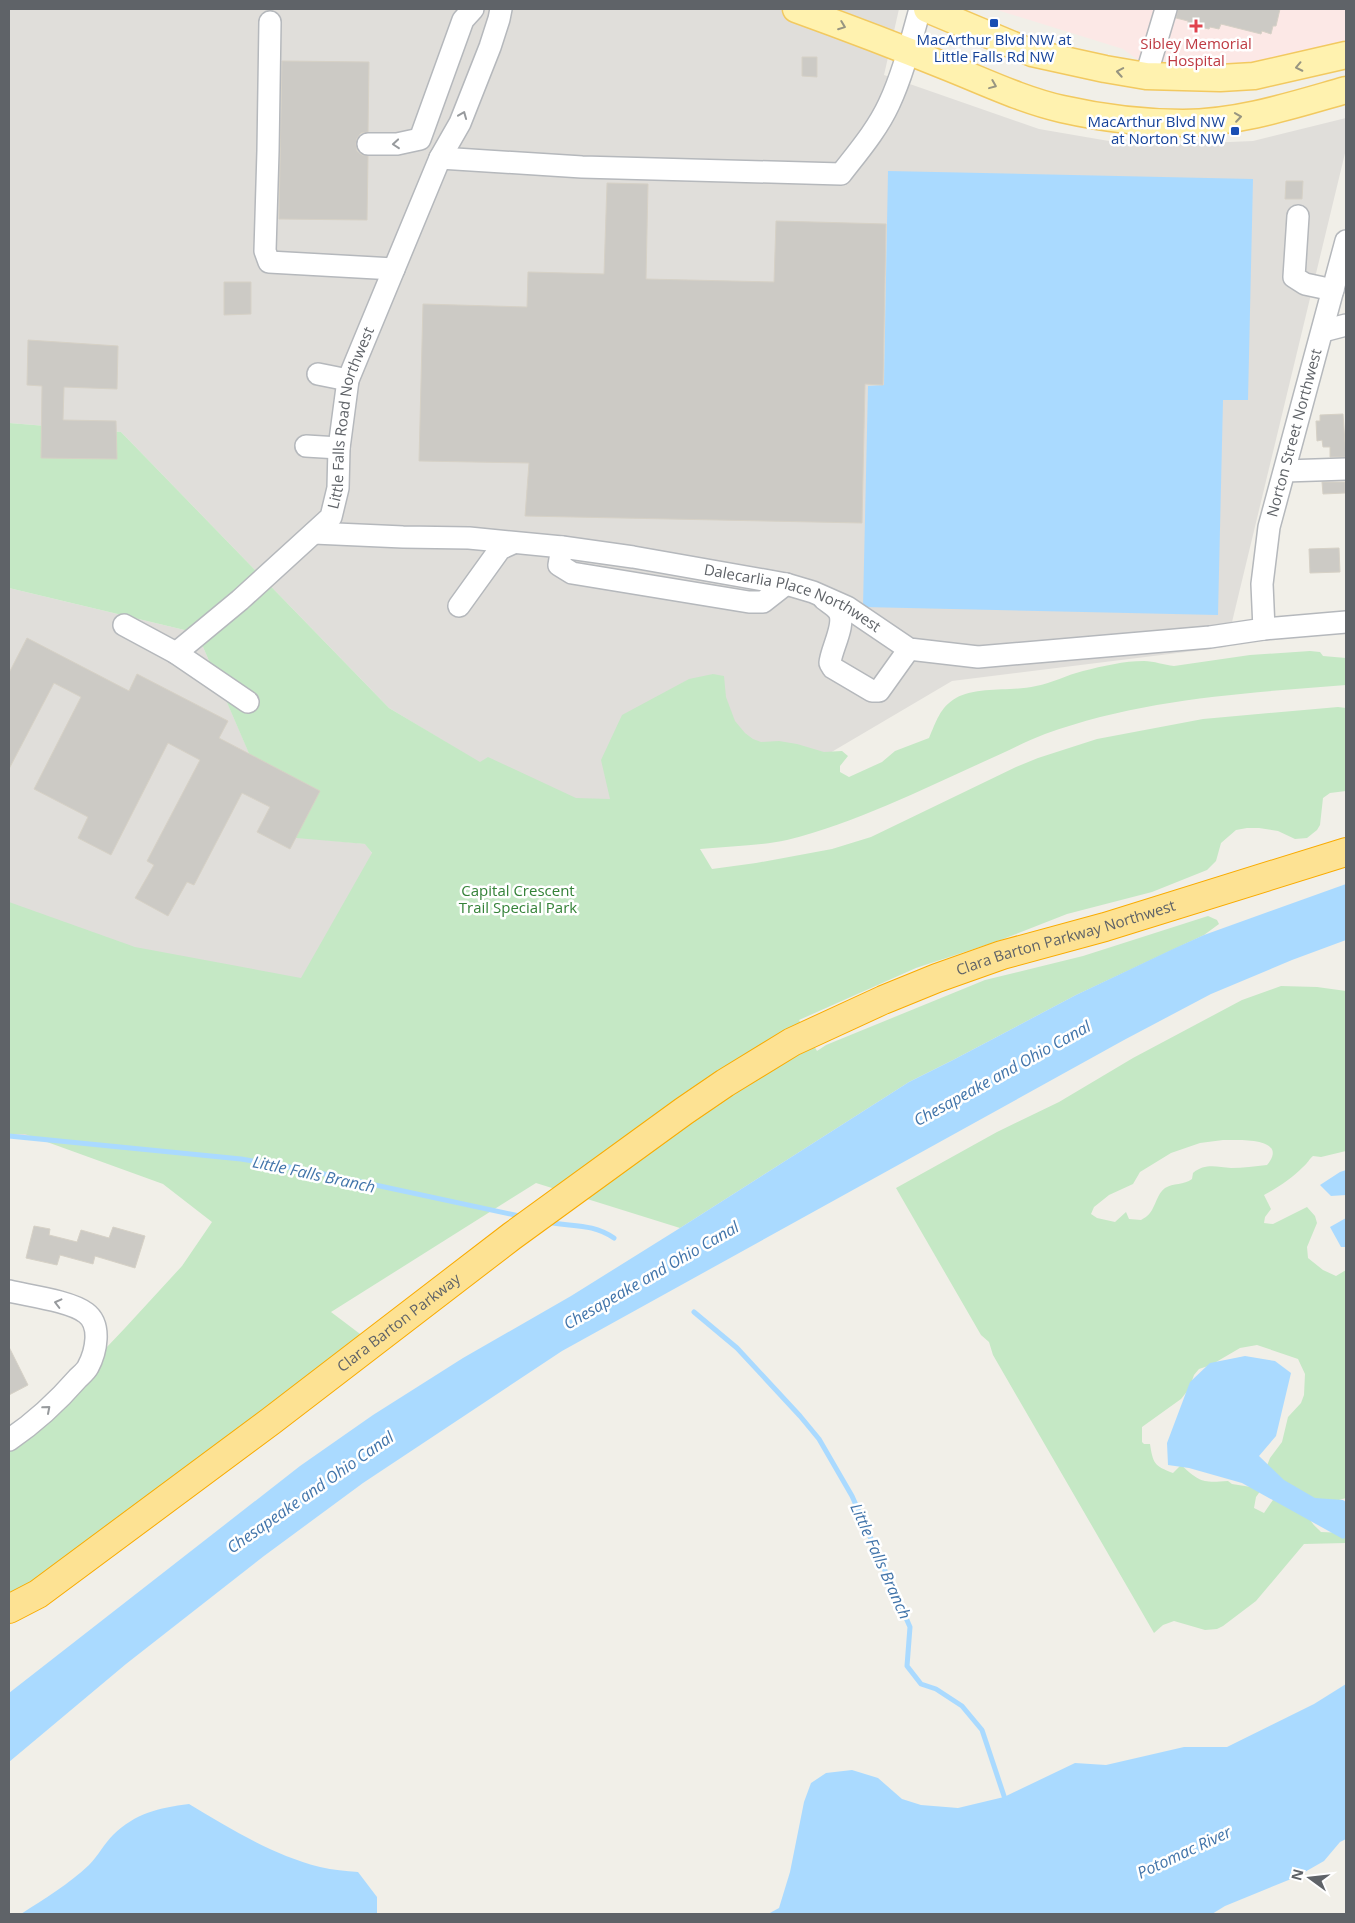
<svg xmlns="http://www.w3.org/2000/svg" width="1355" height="1923" font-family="'Open Sans',sans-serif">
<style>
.industrial{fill:#e0deda}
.medical{fill:#fce8e6}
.green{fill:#c5e8c5;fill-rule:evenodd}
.water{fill:#aadaff}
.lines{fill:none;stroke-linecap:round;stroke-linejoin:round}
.stream{stroke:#aadaff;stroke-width:5}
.building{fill:#cccac5;stroke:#d6d1c6}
.minor-casing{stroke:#b5b8bc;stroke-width:24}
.major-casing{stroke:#f2c960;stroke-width:29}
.highway-casing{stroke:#f9ab00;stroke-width:30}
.minor{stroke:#fff;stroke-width:21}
.major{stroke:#fff2af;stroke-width:26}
.highway{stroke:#fde293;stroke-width:28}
.oneway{stroke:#979581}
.oneway2{stroke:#979a9d}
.transit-dot{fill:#1a4fb4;stroke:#fff;stroke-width:2}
.health-dot{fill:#e0444e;stroke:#fff;stroke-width:2}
.labels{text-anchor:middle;stroke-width:5;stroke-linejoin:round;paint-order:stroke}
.transit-label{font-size:15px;fill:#164399;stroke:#fff}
.health-label{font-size:15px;fill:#be3a42;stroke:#fff}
.street-label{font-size:15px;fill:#5f6368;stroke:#fff}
.park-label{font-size:15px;fill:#348238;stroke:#fff}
.water-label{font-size:16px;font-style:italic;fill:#4174aa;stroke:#fff}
</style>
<rect width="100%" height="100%" fill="#f1efe8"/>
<path class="industrial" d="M9,9H899L884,75L1039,129L1138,146L1253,141L1346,118V149L1226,647L952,681L684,839L557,809L389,708L121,432L9,423Z
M9,588L197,633L285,836L366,844L419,928L192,1157L9,1136Z"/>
<path class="medical" d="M994,9H1346V40L1259,65L1138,60L1123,49Z"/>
<path class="green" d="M9,423L121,432L389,708L480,762L488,757L576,798L610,799L601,760L622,715L689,679L713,674L724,676L726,697L735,721L745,733L753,739L761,742L779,741L797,744L824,752L842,751L848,756L840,766V772L849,777L882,762L895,751L929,738C936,722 940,707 956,698C978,686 1012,692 1036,686C1052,683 1067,675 1083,671C1103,666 1124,661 1144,661C1154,661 1164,665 1174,666L1250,655L1310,651L1320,652L1323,656L1346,658V685C1245,693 1141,699 1045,734C1024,742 1004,753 983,762C919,791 855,823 787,840C759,846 729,846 700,849L712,869L756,863L832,849L871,837L1016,767L1038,758L1097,739L1203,719L1338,707L1346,708V791L1330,793L1323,798L1320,825L1317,830L1307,838L1295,839L1278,831L1259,828H1247L1236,830L1221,843L1216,861L1207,870L1152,892L1067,914L998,941L916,968L799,1020L817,1051L826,1045L985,980L1083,956L1208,916L1217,920L1219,924L1204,935L1076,995L953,1060L909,1082L680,1228L536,1183L331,1312L372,1343L9,1609V1438L88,1367L125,1328L182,1266L212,1222L163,1184L25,1134H9V902L135,947L301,978L372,853L365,844L285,837L197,633L9,588Z
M1281,986L1317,987L1346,991V1151L1321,1157L1313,1156C1309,1159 1308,1163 1303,1167C1291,1179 1279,1187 1264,1195L1271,1209L1265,1217L1264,1223L1273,1224L1307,1207L1315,1216L1317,1223L1307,1247L1308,1258L1323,1270L1336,1276L1346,1270V1498L1310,1508C1307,1520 1313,1524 1321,1532L1346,1533V1543L1304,1544L1256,1601L1223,1626L1217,1629L1205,1630L1174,1621L1163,1625L1154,1633L993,1355L989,1342L981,1335L896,1188L997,1132L1059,1102L1133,1058L1242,1000ZM1223,1140C1238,1140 1290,1137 1267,1165C1255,1166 1243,1168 1231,1168C1217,1167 1205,1163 1193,1173L1192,1179C1184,1185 1173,1183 1165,1188C1157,1194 1156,1205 1150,1213C1148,1216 1144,1218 1141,1220L1129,1219L1126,1212L1115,1222L1097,1218L1091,1214L1094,1207L1109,1195L1133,1184L1140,1172L1171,1153L1200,1143ZM1257,1345L1298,1359L1305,1374L1304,1395L1301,1403L1288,1417L1282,1442L1270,1458L1263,1476L1251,1487L1232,1484L1228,1481C1202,1483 1200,1482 1181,1465L1173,1473C1154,1466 1153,1463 1150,1444H1144L1142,1442V1427L1181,1399L1189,1389L1194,1375L1199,1369L1211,1365L1240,1348ZM1266,1483L1275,1497L1264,1513L1254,1508L1256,1497Z"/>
<path class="water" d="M888,171L1253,179L1248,400H1223L1218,615L863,607L868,386L884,385Z
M1346,884V940L1292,960L1211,994L1124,1040L562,1351L363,1483L264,1556L126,1664L9,1762V1693L300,1466L373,1415L463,1358L571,1296L680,1228L909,1082L953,1060L1076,995L1173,949L1204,935Z
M1346,1170V1195L1331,1196L1320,1185L1340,1172Z
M1346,1218V1247H1341L1330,1227Z
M1245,1356L1275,1361L1291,1373L1276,1436L1259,1456L1284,1480L1315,1498L1343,1500L1346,1502V1537L1343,1539L1242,1483L1189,1468L1168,1465L1167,1443L1190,1382L1210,1363Z
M1346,1684V1839L1340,1842L1324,1861L1296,1877L1225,1906L1212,1914H768L779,1908L790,1872L804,1802L811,1783L826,1773L852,1770L878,1778L902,1799L921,1805L958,1808L1004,1797L1075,1763L1106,1765L1184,1747H1227L1314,1704Z
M189,1804C231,1829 272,1855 320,1867C333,1870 346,1871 358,1872L377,1897V1914H21C44,1899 69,1884 89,1865C98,1856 104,1844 113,1835C136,1813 158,1808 189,1804Z"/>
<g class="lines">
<path class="stream" d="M9,1136L241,1159L301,1169L524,1217
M547,1222C572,1227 592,1223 614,1238
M694,1312L737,1348L800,1416L819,1439L852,1496L910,1627L907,1666L921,1684L936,1689L962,1706L982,1730L1006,1802"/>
</g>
<path class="building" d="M1178,9H1280L1276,26H1273L1271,34L1262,31L1261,34L1221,24L1219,29L1210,27L1209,29L1188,24V21L1176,18Z
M802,57H817V77L802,76Z
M282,61L369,62L368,132L361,133L357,138L356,144L357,151L362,155L368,156L367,220L279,219Z
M1286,181H1303L1302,199H1285Z
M607,183L648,184L646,279L774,282L776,221L886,224L883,385L865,384L862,523L525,516L529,463L419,461L423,304L527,307L528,272L604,274Z
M224,282H251V314L224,315Z
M28,340L118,346L117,389L64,387L63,420L116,421L117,459L41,458L42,386L27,385Z
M1343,414L1346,457H1330V447H1323L1322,440L1317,441L1316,421H1320V415Z
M1322,482H1345V493L1323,494Z
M1339,548L1340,572L1310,573L1309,549Z
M27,638L129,691L137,674L228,721L219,738L320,791L290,849L257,832L270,807L242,793L194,885L187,882L168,916L135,898L154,865L147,861L200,760L168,743L111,855L78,838L88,817L34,789L81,697L54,683L9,769V673Z
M34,1226L50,1229L49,1235L77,1242L81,1230L109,1238L113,1227L145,1236L135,1268L95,1256L93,1264L60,1255L57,1265L26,1258Z
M9,1347L28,1385L9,1395Z"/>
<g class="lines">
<g class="minor-casing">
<g id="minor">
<path d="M270,22L268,151L265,251L269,262L394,269"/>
<path d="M1146,76L1166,9"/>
<path d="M368,144H397L420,139L463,20L473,9"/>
<path d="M440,158L582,167L841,174C858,152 877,130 889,104C903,74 911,41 920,9"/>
<path d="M1298,216L1294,277L1305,284L1333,290"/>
<path d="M1323,331L1346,325"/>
<path d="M318,374L348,380"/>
<path d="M306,446L339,448"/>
<path d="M1285,471L1346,469"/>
<path id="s1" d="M314,533L403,537L469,538L562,547L633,557L786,584L813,592L847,607L909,649L978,657L1210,637L1264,629L1346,622"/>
<path d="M562,547L559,565L572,573L749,602H763L786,584"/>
<path d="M824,599C829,603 836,607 839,612C846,625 831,649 830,663L833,668L872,691H879L909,649"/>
<path d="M459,606L500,549L513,543"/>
<path d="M124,625L176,653L248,702"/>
<path id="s2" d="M1264,629L1262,584L1269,527L1346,241"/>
<path id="s3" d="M176,653L240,600L331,517L338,488L339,448L348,380L440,158L460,123L490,47L499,19L501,9"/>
<path d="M9,1291C30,1296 70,1301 86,1313C102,1325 96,1352 88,1367C86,1371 81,1375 78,1378C58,1401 34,1423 9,1440"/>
</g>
</g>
<g class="major-casing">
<path id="major" d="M796,9C846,27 896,46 945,66C983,81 1022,100 1062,109C1102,118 1143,123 1183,123C1239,123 1293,105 1346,90
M927,9L1032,53L1105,69L1146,76L1220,78L1254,76L1346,55"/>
</g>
<g class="highway-casing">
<g id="highway">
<path id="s4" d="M9,1609L38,1594L271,1421L512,1236L684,1111L725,1083L792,1042L883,1000L937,978L1002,955L1105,927L1346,852"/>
</g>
</g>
<use href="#minor" class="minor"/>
<use href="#major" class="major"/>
<use href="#highway" class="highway"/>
</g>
<defs><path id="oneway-chevron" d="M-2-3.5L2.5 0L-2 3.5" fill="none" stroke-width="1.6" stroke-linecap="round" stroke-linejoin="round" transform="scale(1.25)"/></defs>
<g class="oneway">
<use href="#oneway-chevron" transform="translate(842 26) rotate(21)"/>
<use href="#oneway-chevron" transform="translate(1299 67) rotate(168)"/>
<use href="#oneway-chevron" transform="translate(1120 72) rotate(-170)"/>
<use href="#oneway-chevron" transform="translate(993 85) rotate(22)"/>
<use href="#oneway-chevron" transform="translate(1238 117) rotate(-8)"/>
</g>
<g class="oneway2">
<use href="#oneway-chevron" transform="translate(463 115) rotate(-68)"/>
<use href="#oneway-chevron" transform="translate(396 144) rotate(175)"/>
<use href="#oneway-chevron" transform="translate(58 1303) rotate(-166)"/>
<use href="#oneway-chevron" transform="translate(47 1409) rotate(-41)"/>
</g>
<g class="transit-dot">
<rect x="989" y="18" width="10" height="10" rx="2.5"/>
<rect x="1230" y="126" width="10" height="10" rx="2.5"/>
</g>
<path class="health-dot" d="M1193.5 18.5h5v5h5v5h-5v5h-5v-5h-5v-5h5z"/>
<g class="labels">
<g class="transit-label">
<text x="994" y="45">MacArthur Blvd NW at<tspan x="994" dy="17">Little Falls Rd NW</tspan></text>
<text x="1225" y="127" text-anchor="end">MacArthur Blvd NW<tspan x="1225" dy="17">at Norton St NW</tspan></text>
</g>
<g class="health-label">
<text x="1196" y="49">Sibley Memorial<tspan x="1196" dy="17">Hospital</tspan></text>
</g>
<g class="street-label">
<text dy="5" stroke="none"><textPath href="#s3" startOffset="308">Little Falls Road Northwest</textPath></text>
<text dy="5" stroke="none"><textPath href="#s2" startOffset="200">Norton Street Northwest</textPath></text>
<text dy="5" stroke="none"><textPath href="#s1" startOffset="486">Dalecarlia Place Northwest</textPath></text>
<text dy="5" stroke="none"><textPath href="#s4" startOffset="1261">Clara Barton Parkway Northwest</textPath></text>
<text dy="5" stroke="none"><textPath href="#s4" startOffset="484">Clara Barton Parkway</textPath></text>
</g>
<g class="park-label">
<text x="518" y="896">Capital Crescent<tspan x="518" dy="17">Trail Special Park</tspan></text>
</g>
<g class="water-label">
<text transform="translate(1002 1073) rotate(-29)" y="6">Chesapeake and Ohio Canal</text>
<text transform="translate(314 1174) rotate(12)" y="6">Little Falls Branch</text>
<text transform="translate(651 1275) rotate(-30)" y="6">Chesapeake and Ohio Canal</text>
<text transform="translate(310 1492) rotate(-35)" y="6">Chesapeake and Ohio Canal</text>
<text transform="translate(881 1561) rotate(66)" y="6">Little Falls Branch</text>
<text transform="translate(1184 1852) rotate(-25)" y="6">Potomac River</text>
</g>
</g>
<rect width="1355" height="1923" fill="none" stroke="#5f6368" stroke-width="20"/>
<g transform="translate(1310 1878) rotate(285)" stroke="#ffffff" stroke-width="4" paint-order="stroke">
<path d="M0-4L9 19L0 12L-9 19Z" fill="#5f6368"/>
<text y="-8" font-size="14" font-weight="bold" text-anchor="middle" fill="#5f6368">N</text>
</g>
</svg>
